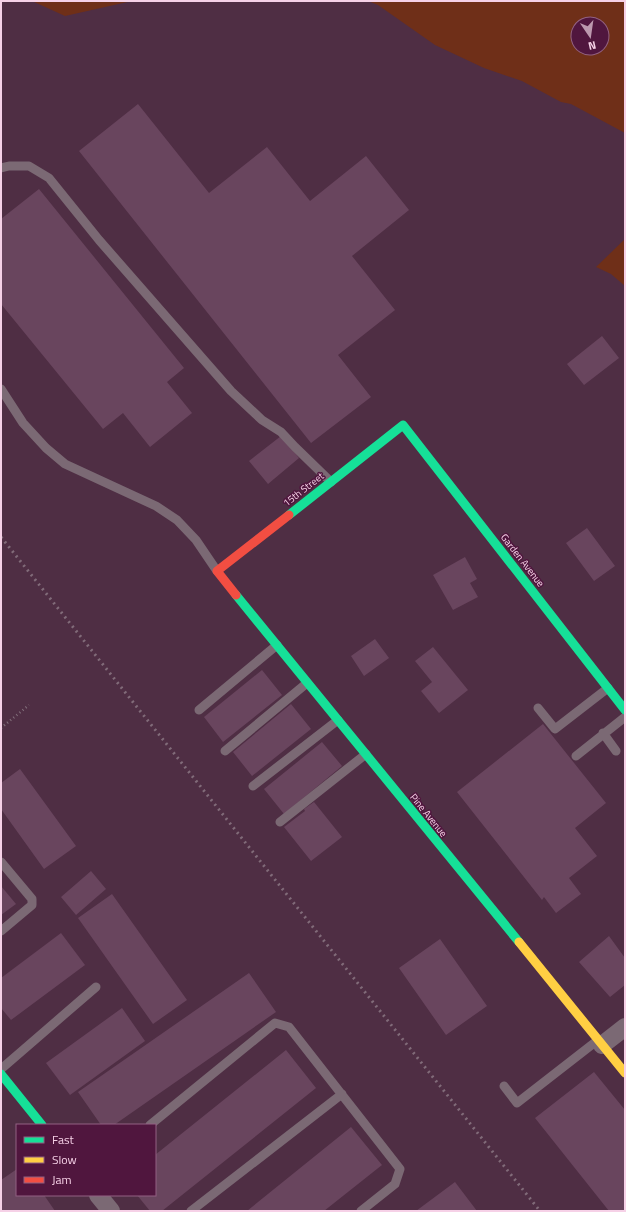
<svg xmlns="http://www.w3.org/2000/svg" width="626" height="1212" font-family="'Titillium Web',sans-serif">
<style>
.green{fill:#6f2f18;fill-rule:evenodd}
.building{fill:#69455e}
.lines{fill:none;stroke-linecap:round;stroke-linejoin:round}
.path{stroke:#826f7b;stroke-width:2.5;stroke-dasharray:1 3;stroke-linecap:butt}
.lane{stroke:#7b6974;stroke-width:9}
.street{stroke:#7b6974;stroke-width:18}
.fast{stroke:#16e098;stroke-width:9}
.slow{stroke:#ffcf43;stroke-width:9}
.jam{stroke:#f24e42;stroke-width:9}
.rail{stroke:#816b79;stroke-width:3;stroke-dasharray:2 4;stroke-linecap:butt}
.labels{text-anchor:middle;stroke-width:3;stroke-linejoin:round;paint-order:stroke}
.street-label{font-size:10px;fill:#f6d1e7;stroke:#50163e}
</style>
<rect width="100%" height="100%" fill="#4f2e44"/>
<path class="green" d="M32,1H132L65,16Z
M368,1H625V133L571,104L561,102L522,81L484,68L435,45L378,5ZM578,24H602V48H578Z
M625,239V286L611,274L596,267Z"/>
<path class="building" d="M138,104L209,193L267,147L310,201L366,156L409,210L352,256L395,310L338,355L371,397L311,443L79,151Z
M39,189L184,368L167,382L192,413L150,447L123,413L103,429L1,304V219Z
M602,336L619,358L584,385L567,364Z
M281,436L299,458L268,484L249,461Z
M587,528L615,566L594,581L566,543Z
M465,557L477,579L470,583L478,597L453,610L433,575Z
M375,639L389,658L364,676L351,656Z
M433,647L468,690L439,713L421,691L432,682L415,661Z
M262,670L282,695L223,742L204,717Z
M291,704L311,729L252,776L233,752Z
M543,724L606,803L575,828L597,856L569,878L581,894L556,913L544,897L542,900L457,792Z
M322,742L342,766L284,814L264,789Z
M20,769L76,846L44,869L1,809V783Z
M314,802L342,837L311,861L284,827L305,811L304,809Z
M91,871L106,889L76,915L61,897Z
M1,886L16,904L1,915Z
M112,894L187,1000L153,1024L78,918Z
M61,933L85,965L11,1020L1,1008V978Z
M609,936L625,958V985L610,997L579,962Z
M440,939L487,1006L446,1035L399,968Z
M249,973L276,1012L114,1125H101L78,1092Z
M122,1008L145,1041L70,1095L46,1063Z
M286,1050L316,1088L162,1211H150L137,1195H155V1155Z
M594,1072L625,1110V1211H609L535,1118Z
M351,1127L382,1165L324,1211H247Z
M17,1169V1195H44L55,1211H1V1180Z
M455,1182L477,1211H416Z"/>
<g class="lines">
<path class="path" d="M1,728L29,705"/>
<path class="lane" d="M1,168L9,166H29L49,178L99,240L231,391L262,420L281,432L295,447L331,482
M1,389L23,423L46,448L65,464L156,506L177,520L196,540L217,571
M538,708L555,729L608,688
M199,710L277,645
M603,733L616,751
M225,751L307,683
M576,756L625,717
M253,786L338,720
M280,822L366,754
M1,862L32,899V905L1,931
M1,1069L96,987
M504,1086L517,1103L598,1040
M150,1125L275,1023L289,1027L400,1169L395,1184L361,1211
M191,1211L342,1094"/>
<path class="street" d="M602,1045L625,1027
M98,1195L111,1211"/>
<path class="fast" d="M289,515L403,425L625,710
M236,595L519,942
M1,1074L42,1125"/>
<path class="slow" d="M519,942L625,1073"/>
<path class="jam" d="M236,595L217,571L289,515"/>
<path class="rail" d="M1,537L540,1211"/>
</g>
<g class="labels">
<g class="street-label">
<text transform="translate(303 489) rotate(-38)" y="4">15th Street</text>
<text transform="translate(523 560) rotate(52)" y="4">Garden Avenue</text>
<text transform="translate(429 815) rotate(51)" y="4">Pine Avenue</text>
</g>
</g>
<rect width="626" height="1212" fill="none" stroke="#f6d1e7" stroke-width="4"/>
<rect x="16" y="1124" width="140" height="72" fill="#50163e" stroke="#926182"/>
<rect x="24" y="1137" width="20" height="6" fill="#16e098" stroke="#926182"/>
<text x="52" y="1144" font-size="12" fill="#f6d1e7">Fast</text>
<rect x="24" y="1157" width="20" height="6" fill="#ffcf43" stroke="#926182"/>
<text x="52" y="1164" font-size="12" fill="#f6d1e7">Slow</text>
<rect x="24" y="1177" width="20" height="6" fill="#f24e42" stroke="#926182"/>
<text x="52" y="1184" font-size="12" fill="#f6d1e7">Jam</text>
<g transform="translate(590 36) rotate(167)"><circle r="19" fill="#50163e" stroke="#926182"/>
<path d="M0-3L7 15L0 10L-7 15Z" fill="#bc98ae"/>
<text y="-6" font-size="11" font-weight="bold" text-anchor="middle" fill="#f6d1e7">N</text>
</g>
</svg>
